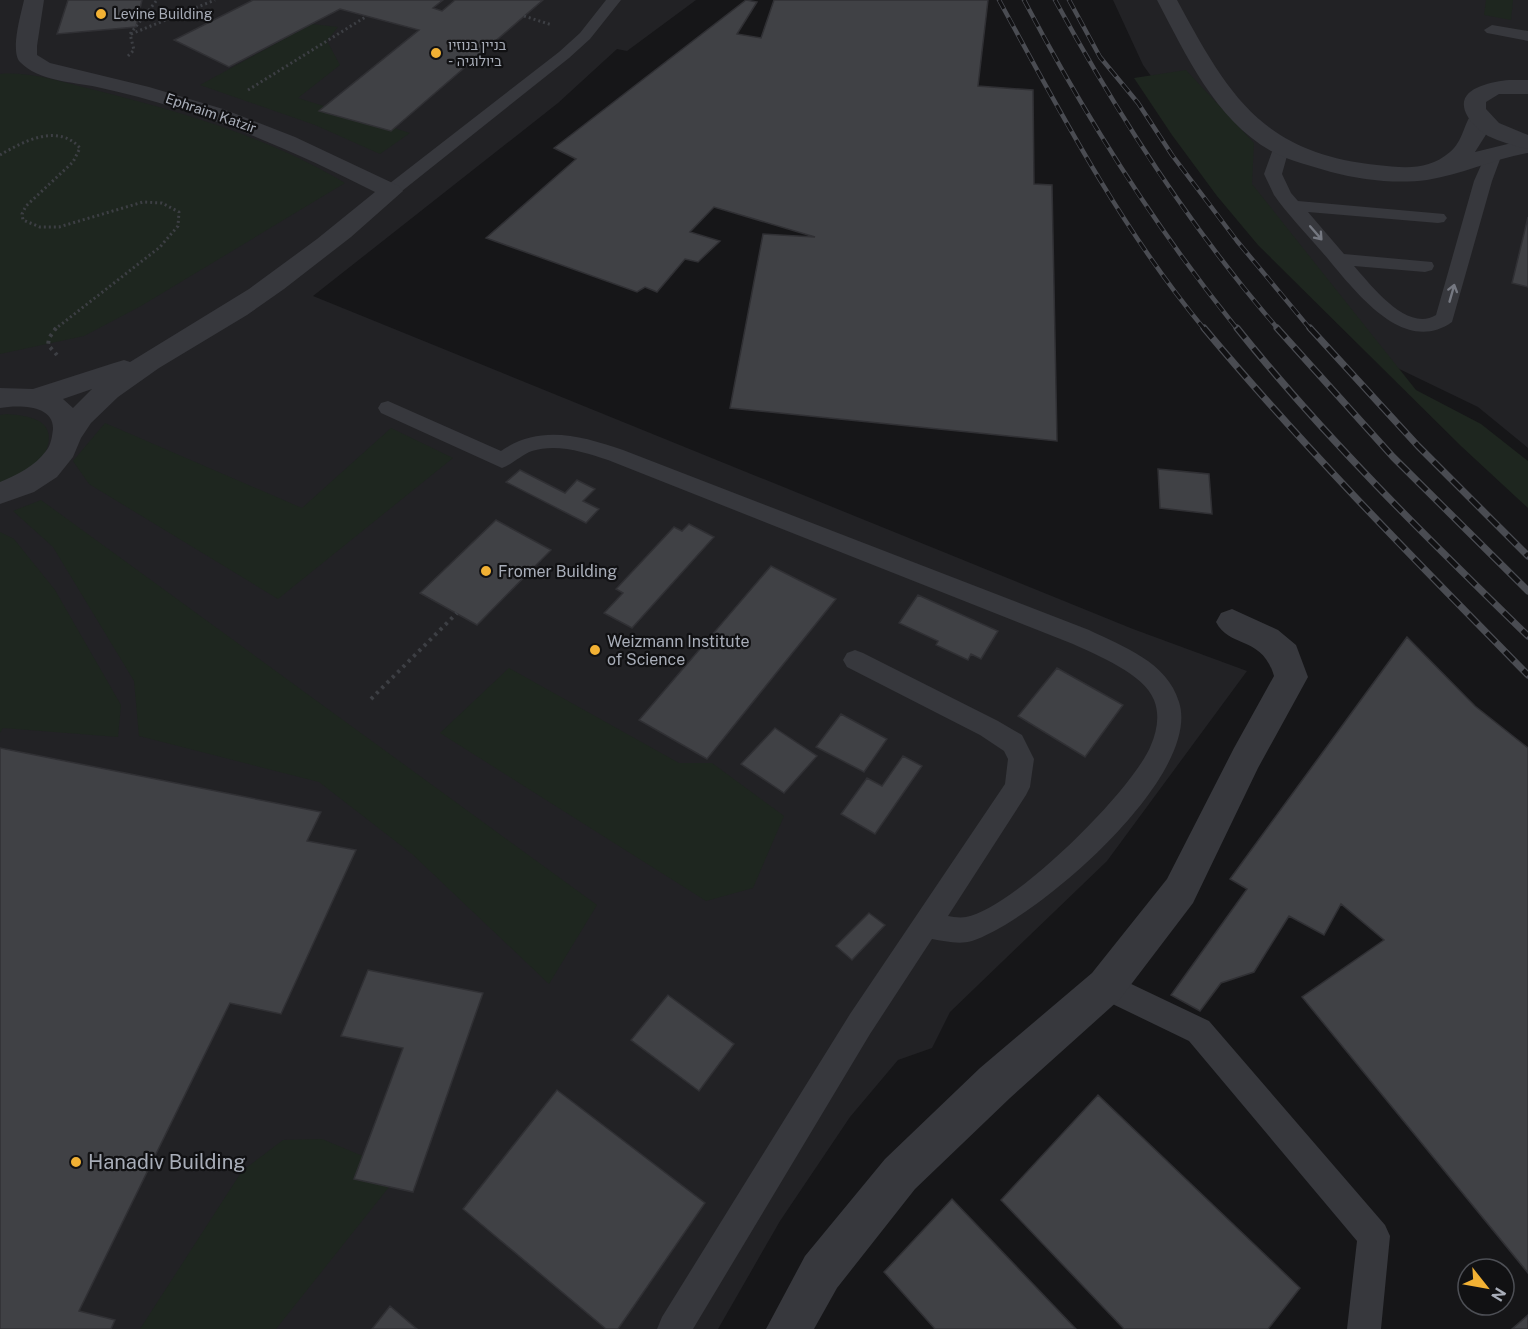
<svg xmlns="http://www.w3.org/2000/svg" width="1528" height="1329" font-family="'Public Sans',Heebo,sans-serif">
<style>
.built{fill:#222225}
.green{fill:#1e261f}
.building{fill:#404145;stroke:#303034;stroke-width:1.5}
.lines{fill:none;stroke-linecap:round;stroke-linejoin:round}
.path-far1{stroke:#3d3f44;stroke-width:3;stroke-dasharray:2 3;stroke-linecap:butt}
.path{stroke:#3d3f44;stroke-width:4;stroke-dasharray:3 4.5;stroke-linecap:butt}
.service{fill:#37383d;fill-rule:evenodd}
.minor{fill:#37383d;fill-rule:evenodd}
.tertiary{fill:#37383d;fill-rule:evenodd}
.rail-far1-casing{stroke:#4a4c52;stroke-width:4.5}
.rail-casing{stroke:#4a4c52;stroke-width:7}
.rail-far1{stroke:#111113;stroke-width:3;stroke-dasharray:10;stroke-linecap:butt}
.rail{stroke:#111113;stroke-width:4.5;stroke-dasharray:13;stroke-linecap:butt}
.oneway{stroke:#757881}
.poi-dot{fill:#f2b134;stroke:#111113;stroke-width:2}
.labels{text-anchor:middle;stroke-width:4.5;stroke-linejoin:round;paint-order:stroke}
.far-poi-label{font-size:14px;fill:#a8adb8;stroke:#111113;text-anchor:start}
.far-street-label{font-size:14px;fill:#a8adb8;stroke:#111113}
.poi-label{font-size:16px;fill:#a8adb8;stroke:#111113;text-anchor:start}
.near-poi-label{font-size:20px;fill:#a8adb8;stroke:#111113;text-anchor:start}
</style>
<rect width="100%" height="100%" fill="#161618"/>
<path class="built" d="M0,0H696L627,51L617,49L558,103L313,296L1133,629L1247,671L1107,861L950,1012L932,1048L898,1060L850,1117L780,1221L718,1329H0Z
M1113,0H1528V448L1478,407L1391,365L1234,191L1143,65Z"/>
<path class="green" d="M1486,0H1513L1511,20L1484,15Z
M312,24L338,27L327,41L340,65L298,98L410,133L380,154L315,125L200,85Z
M1186,70L1254,143L1252,184L1416,390L1481,424L1528,461V508L1461,446L1258,245L1217,196L1172,135L1134,78Z
M0,74C32,71 64,83 95,90C182,112 268,137 345,183L141,306L84,336L0,354Z
M7,414C18,415 29,416 39,421C58,432 46,458 33,468C24,476 10,480 0,486V415Z
M105,423L302,508L391,428L453,458L278,599L89,484L73,461Z
M41,500L597,905L549,984L412,854L319,782L139,736L134,681L53,547L13,511Z
M0,532L14,539L55,590L121,705L118,737L3,728L0,733Z
M509,668L679,763H712L784,816L753,888L706,901L440,733Z
M322,1139L401,1172L276,1329H140L242,1171L283,1140Z"/>
<path class="building" d="M68,0H142L136,27L57,34Z
M253,0H443L433,8L442,11L455,0H543L391,131L319,111L419,30L340,9L229,67L174,40Z
M746,0L757,2L737,34L761,38L774,0H988L978,86L1033,90L1034,184L1052,185L1057,441L730,408L763,234L815,237L714,207L690,232L720,241L698,262L685,259L657,292L645,287L637,292L486,238L576,159L554,148Z
M1528,217V287L1512,283Z
M1158,469L1209,474L1212,514L1160,508Z
M520,470L565,493L577,480L595,489L583,501L599,509L586,523L506,482Z
M496,520L551,550L477,625L420,593Z
M689,524L714,537L632,628L604,613L623,593L616,589L674,527L682,531Z
M771,566L836,599L707,759L639,720Z
M918,595L998,631L981,659L971,654L968,660L936,645L938,641L899,623Z
M1407,637L1475,706L1528,748V1273L1302,997L1384,940L1341,904L1324,935L1289,916L1254,972L1221,983L1200,1011L1171,995L1247,889L1230,879Z
M1057,668L1123,705L1085,757L1018,716Z
M841,714L887,739L864,772L816,747Z
M775,728L817,756L784,793L741,764Z
M0,748L321,812L307,841L356,850L281,1014L230,1003L79,1311L115,1320L111,1329H0Z
M903,756L922,766L875,834L841,814L867,778L882,786Z
M869,913L885,925L852,960L836,946Z
M368,970L483,993L413,1192L354,1179L403,1048L341,1036Z
M668,995L734,1044L699,1091L631,1040Z
M557,1090L705,1203L618,1329H606L463,1209Z
M1098,1095L1300,1288L1268,1329H1124L1001,1200Z
M952,1199L1076,1329H935L884,1272Z
M390,1306L417,1329H372Z
M1528,1315V1329H1512Z"/>
<g class="lines">
<path class="path-far1" d="M524,16L552,25
M131,34L215,0
M128,56L134,50L130,34L157,0
M248,90L367,16
M0,155C24,141 58,123 80,148L73,162L26,206L22,214L23,220L40,227H59L143,202L162,203L179,212L178,226L160,247L54,330"/>
<path class="path" d="M56,328L49,338L48,345L57,355
M371,699L457,613"/>
<path class="service" d="M606,0H621L590,39L569,58L397,195H385L382,191L385,187L559,52L580,33Z
M1492,25L1528,31V41L1487,33L1484,30Z
M1281,144L1289,149L1282,174L1291,193L1298,201L1444,214L1447,218L1444,222L1438,223L1308,212L1344,254L1432,262L1434,266L1432,270L1425,272L1354,266C1371,285 1407,333 1436,315L1474,181L1486,154L1488,150H1500L1502,154L1492,181L1452,322C1401,358 1351,285 1322,252C1306,233 1288,215 1274,195L1264,174L1273,149Z
M388,401L501,451C540,424 581,436 623,450L1089,630C1124,647 1167,662 1179,702C1203,776 1036,920 972,941C959,945 944,941 932,939L870,1034L693,1329H657L662,1317L850,1014L1005,784L1008,759L1004,751L980,735L847,667L843,660L847,653L855,650L863,653L998,721L1022,735L1034,759L1030,787L1026,795L948,916C953,917 960,918 966,917C1013,909 1134,789 1151,745C1157,731 1160,715 1154,700C1144,674 1097,655 1073,644L608,460C585,452 556,443 532,451C521,455 513,464 502,468L381,413L378,408L381,403Z
M1106,972L1209,1021L1385,1225L1390,1236L1381,1329H1347L1357,1241L1189,1041L1096,996L1092,986L1096,976Z"/>
<path class="minor" d="M24,0H44L37,46V55L50,63L149,87L223,109L295,137L399,186L403,191L351,237L284,289L247,315L159,368L118,397L91,423L81,438L73,457L57,477L34,492L0,504V482C17,475 35,466 46,451C51,445 52,437 53,429C54,404 17,405 0,408V388L33,389L114,363L124,360L130,362L249,289L317,239L375,192C287,147 195,108 97,87C73,82 38,81 20,62C10,51 21,14 24,0ZM92,389L73,408L63,399Z
M1157,0H1177C1228,94 1261,153 1377,165C1404,168 1428,171 1450,152C1463,141 1463,126 1472,113L1480,111L1488,113L1491,118L1487,133L1475,152L1528,139V153C1494,159 1461,175 1427,180C1396,184 1361,180 1331,172C1311,166 1290,161 1271,151C1215,119 1186,55 1157,0Z
M1232,609L1278,630L1296,645L1308,677L1258,768L1193,903L1120,999L1010,1098L915,1189L837,1288L814,1329H766L805,1256L885,1159L980,1068L1092,973L1167,879L1234,748L1274,676C1262,635 1230,649 1216,622L1221,613Z"/>
<path class="tertiary" d="M1509,80H1528V94H1499L1486,102V109L1499,123L1528,135V149C1514,146 1501,142 1488,136C1480,131 1473,125 1468,117C1451,89 1490,82 1509,80Z"/>
<g class="rail-far1-casing">
<path id="rail-far1" d="M999,0C1061,114 1122,230 1205,330
M1024,0C1086,118 1154,226 1238,330
M1055,0C1119,117 1191,229 1279,330
M1069,0L1100,57L1138,103L1172,155L1237,241L1311,330"/>
</g>
<g class="rail-casing">
<path id="rail" d="M1204,328C1306,450 1417,562 1528,675
M1237,328C1325,438 1427,538 1528,636
M1277,328L1393,457L1528,591
M1310,328L1418,446L1528,556"/>
</g>
<use href="#rail-far1" class="rail-far1"/>
<use href="#rail" class="rail"/>
</g>
<defs><path id="oneway-shaft" d="M-6 0H5M1.5-3L5.5 0L1.5 3" fill="none" stroke-width="1.6" stroke-linecap="round" stroke-linejoin="round" transform="scale(1.5)"/></defs>
<g class="oneway">
<use href="#oneway-shaft" transform="translate(1316 233) rotate(49)"/>
<use href="#oneway-shaft" transform="translate(1452 293) rotate(-74)"/>
</g>
<g class="poi-dot">
<circle cx="101" cy="14" r="6"/>
<circle cx="436" cy="53" r="6"/>
<circle cx="486" cy="571" r="6"/>
<circle cx="595" cy="650" r="6"/>
<circle cx="76" cy="1162" r="6"/>
</g>
<g class="labels">
<g class="far-poi-label">
<text x="113" y="19">Levine Building</text>
<text x="448" y="50">בניין בנוזיו<tspan x="448" dy="16">- ביולוגיה</tspan></text>
</g>
<g class="far-street-label">
<text transform="translate(211 113) rotate(19)" y="5">Ephraim Katzir</text>
</g>
<g class="poi-label">
<text x="498" y="577">Fromer Building</text>
<text x="607" y="647">Weizmann Institute<tspan x="607" dy="18">of Science</tspan></text>
</g>
<g class="near-poi-label">
<text x="88" y="1169">Hanadiv Building</text>
</g>
</g>
<g transform="translate(1486 1287) rotate(121)"><circle r="28" fill="#111113" stroke="#4d4f55" stroke-width="1.5"/>
<path d="M0-4.5L10 22L0 15L-10 22Z" fill="#f2b134"/>
<text y="-9" font-size="16" font-weight="bold" text-anchor="middle" fill="#a8adb8">N</text>
</g>
</svg>
